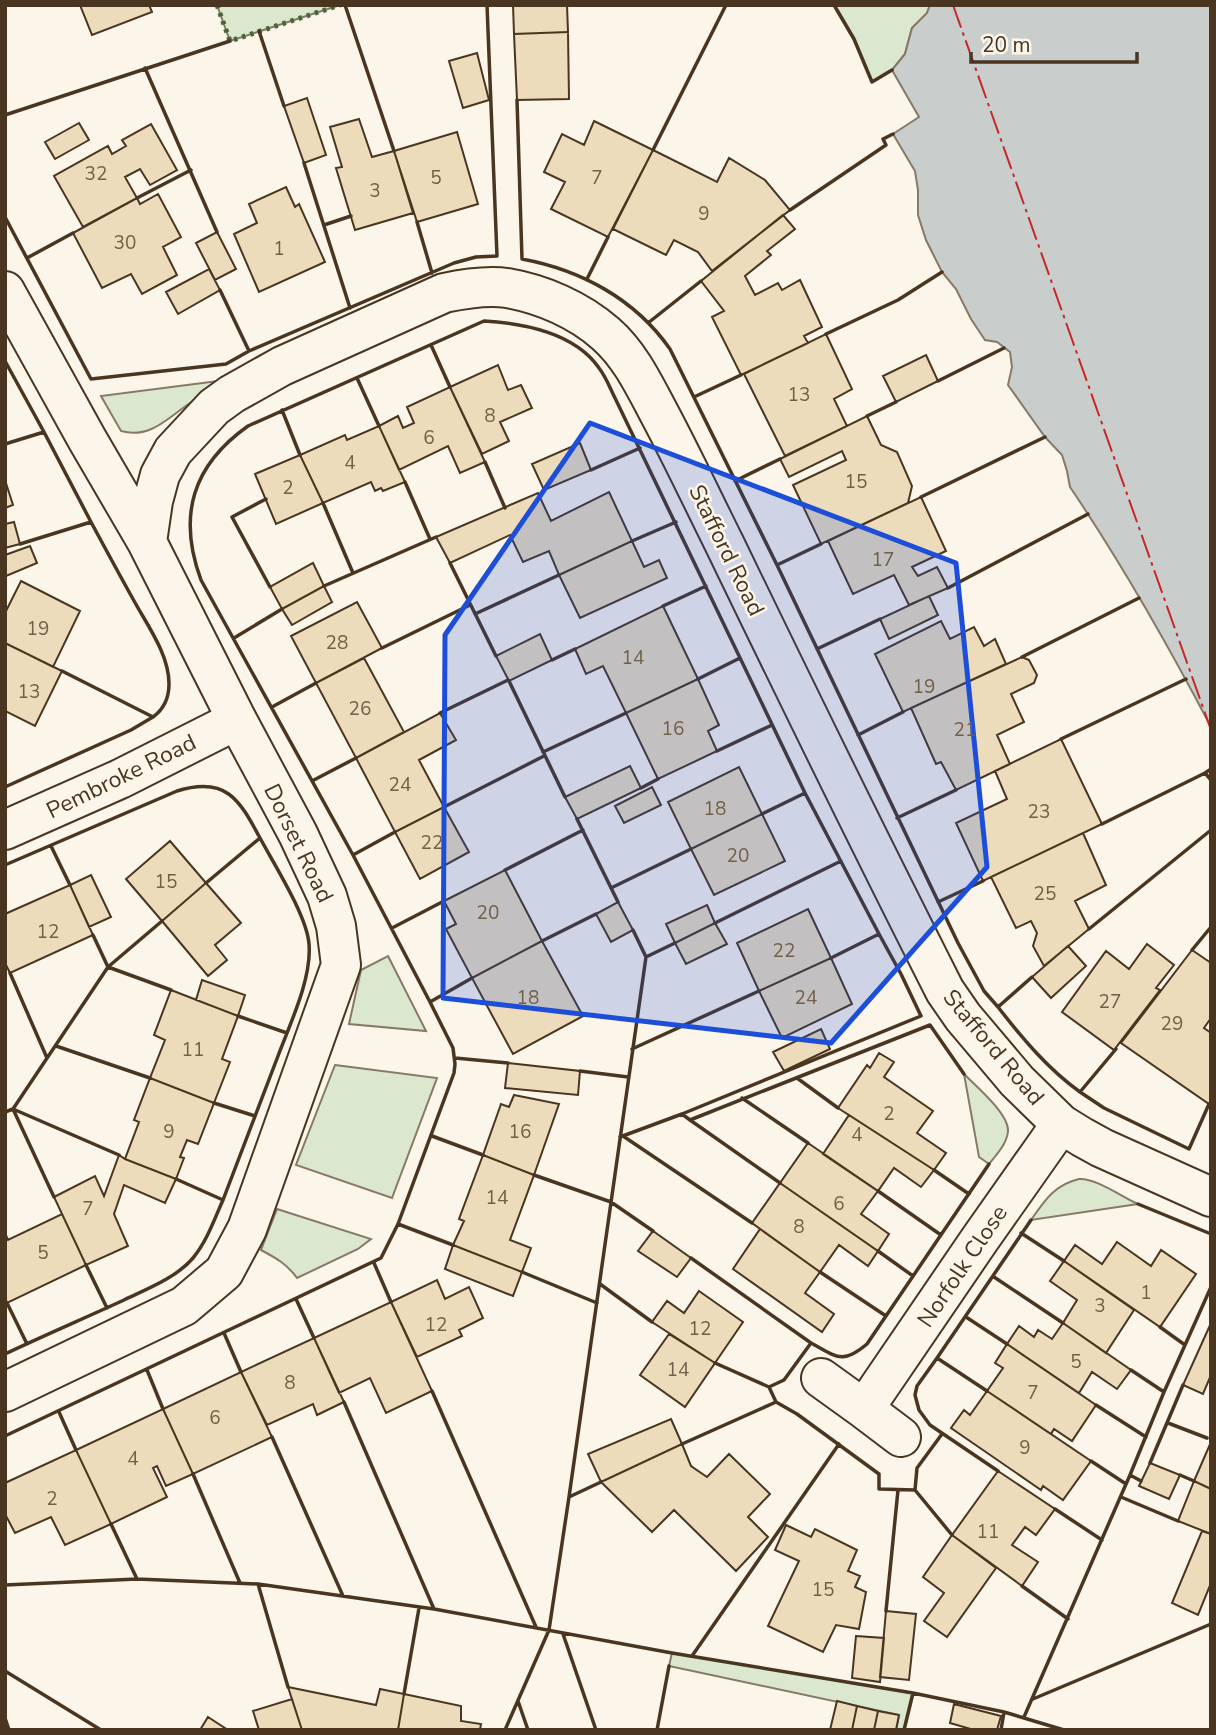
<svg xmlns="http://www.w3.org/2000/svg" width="1216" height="1735" font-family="'Nunito Sans',sans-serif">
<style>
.green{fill:#dce7d0;stroke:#887966;stroke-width:2}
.water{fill:#c9cecd;stroke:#887966;stroke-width:2}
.building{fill:#ecdcbc;stroke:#4a3520;stroke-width:2}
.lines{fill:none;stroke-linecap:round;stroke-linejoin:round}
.street-casing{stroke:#4a3520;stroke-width:42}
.street{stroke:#fbf6e9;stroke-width:38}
.hedge{stroke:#436837;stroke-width:5;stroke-dasharray:3.5 5;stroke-linecap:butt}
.wall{stroke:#4a3520;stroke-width:3.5}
.power{stroke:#c62828;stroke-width:2;stroke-dasharray:24 5 3.5 5;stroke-linecap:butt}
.marked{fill:#1d4ed8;fill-opacity:0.2;stroke:#1d4ed8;stroke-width:5;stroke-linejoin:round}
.labels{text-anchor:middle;stroke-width:5;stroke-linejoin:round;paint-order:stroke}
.number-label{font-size:19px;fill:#725f47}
.street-label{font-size:23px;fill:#4a3520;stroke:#fbf6e9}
</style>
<rect width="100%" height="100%" fill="#fbf6e9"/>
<path class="green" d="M217,5H340L230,41Z
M834,5H930L927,13L912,28L905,54L892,70L872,82L854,39Z
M226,380C213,389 200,396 187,405C167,419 149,439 121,431L101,396Z
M388,956L426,1031L349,1024L361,970Z
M335,1065L437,1078L392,1198L296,1165Z
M964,1074C976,1086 1009,1114 1008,1131C1007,1144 996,1155 989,1164L979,1157Z
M1079,1179C1096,1178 1122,1197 1138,1204L1031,1220C1045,1200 1054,1185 1079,1179Z
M277,1209L371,1239L358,1249L297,1278C287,1264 276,1258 261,1250Z
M672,1653L913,1693L904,1730H896L899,1715L669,1666Z"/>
<path class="water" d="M930,5H1211V727C1168,645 1122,564 1070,487L1067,471L1062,455L1045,437L1008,385L1012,367L1010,352L997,342L985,340L971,319L956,289L942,272L926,240L918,215V190L915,171L893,134L919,117L892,70L905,54L912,28L927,13Z"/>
<path class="building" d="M80,5H149L152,12L92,35Z
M513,5H567L568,32L514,34Z
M568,32L569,99L517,100L514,34Z
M477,53L489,100L463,108L449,61Z
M307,98L326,155L304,163L284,106Z
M359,119L372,157L394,151L413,213L355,230L336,168L342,167L330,127Z
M594,121L653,150L608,237L551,209L565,182L544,172L562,134L584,145Z
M79,123L89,140L55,159L45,142Z
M151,124L177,170L150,185L140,169L125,177L137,198L83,227L54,176L108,146L112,154L126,146L122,140Z
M457,132L478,204L417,222L394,151Z
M653,150L717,182L729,158L765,180L790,210L712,271L698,252L674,240L666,255L613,229Z
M286,187L295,207L299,204L325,262L259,292L234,234L257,223L249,204Z
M158,194L181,237L163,247L177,275L142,294L131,274L102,288L73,233L137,198L140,204Z
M783,215L795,229L767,251L771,255L745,276L755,295L778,283L782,290L800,280L822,327L804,336L808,343L741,375L712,317L724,311L701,281Z
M217,232L236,269L215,280L196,243Z
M209,269L220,290L178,314L166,292Z
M826,334L852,389L834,399L847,426L785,456L744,374Z
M926,355L938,381L896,402L883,376Z
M498,365L508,390L521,385L532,408L500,422L509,441L482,454L450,387Z
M450,387L485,462L460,473L448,446L399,470L379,426L398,416L403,428L414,423L407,407Z
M867,416L881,445L897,452L912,486L908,503L821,544L793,485L846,460L842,451L789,477L780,459Z
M379,426L405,482L383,491L381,488L375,491L371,482L323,503L300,455L345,435L347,440Z
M580,443L591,470L544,490L532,464Z
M300,455L323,503L276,524L255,474Z
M5,480L13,505L5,508Z
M609,492L632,541L559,575L549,551L523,562L510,535L450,563L436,537L538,493L551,521Z
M921,497L946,551L912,567L918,576L937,567L948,588L909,605L894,575L853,594L828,541Z
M14,522L20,544L5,548V524Z
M632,541L644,567L659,560L667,578L580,618L559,575Z
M30,546L37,563L6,576L5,555Z
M313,563L324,586L282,609L270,587Z
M21,581L80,611L53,667L5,643V613Z
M324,586L332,602L292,625L282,609Z
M929,596L938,615L889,639L880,619Z
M357,602L382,648L316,683L291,636Z
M663,606L698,679L626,713L603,666L586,674L575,649Z
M941,621L950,639L974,627L984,646L995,639L1006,664L903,712L875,654Z
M540,634L552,660L509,681L496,656Z
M5,643L62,671L35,726L5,711Z
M1022,657L1029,660L1037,675L1034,683L1011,694L1024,722L997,735L1010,764L956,790L941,762L936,764L911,708Z
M364,658L404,732L356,758L316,683Z
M698,679L719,725L708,731L717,751L658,779L626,713Z
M440,713L456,740L419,760L444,807L395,832L356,758Z
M1061,739L1102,824L983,881L956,823L1007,799L995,771Z
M630,766L641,788L577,819L565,797Z
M739,767L762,814L691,849L668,802Z
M652,787L661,805L624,823L615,806Z
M444,807L469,852L420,879L395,832Z
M762,814L785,861L714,895L691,849Z
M1083,833L1106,885L1075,901L1089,929L1044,966L1033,946L1037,933L1031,921L1016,928L991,877Z
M170,841L206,883L162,921L126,879Z
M505,870L542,941L472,978L446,929L456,924L444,901Z
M91,875L111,917L89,927L70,885Z
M206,883L241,923L215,945L227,960L208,976L162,921Z
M70,885L93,935L10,973L5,963V914Z
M618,902L633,930L611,942L596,914Z
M707,905L715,923L675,943L666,924Z
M808,909L831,958L759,991L737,943Z
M715,923L727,944L686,964L675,943Z
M542,941L583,1016L513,1054L472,978Z
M1147,944L1174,965L1156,988L1160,990L1114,1050L1062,1012L1106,951L1129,969Z
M1068,946L1086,966L1051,998L1032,977Z
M1192,950L1211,963V1018L1204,1028L1211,1033V1101L1209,1104L1121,1043Z
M831,958L852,1004L782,1038L759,991Z
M202,980L245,995L238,1016L196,1000Z
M171,990L238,1016L222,1059L230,1062L214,1103L150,1078L165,1040L154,1035Z
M821,1029L830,1049L784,1071L773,1052Z
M879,1053L894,1062L884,1077L933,1111L917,1133L946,1153L934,1170L838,1108L867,1065L870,1068Z
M508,1063L580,1071L578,1095L505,1088Z
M150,1078L214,1103L198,1144L187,1140L180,1157L184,1158L176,1179L125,1159L139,1122L134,1120Z
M514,1095L559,1104L534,1175L483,1155L501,1104L509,1107Z
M849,1115L934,1170L921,1187L894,1168L878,1191L823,1154Z
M808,1143L878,1191L861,1214L889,1234L878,1251L780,1183Z
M119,1155L125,1159L176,1179L165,1203L124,1185L114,1214L128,1246L86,1265L54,1197L95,1176L104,1196Z
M483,1155L534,1175L510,1240L531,1248L522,1272L453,1245L464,1221L459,1219Z
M780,1183L878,1251L868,1266L839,1245L820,1272L752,1223Z
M62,1214L86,1265L7,1303L5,1298V1233L8,1240Z
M760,1229L820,1272L805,1293L834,1314L822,1332L733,1269Z
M653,1231L691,1258L677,1277L638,1251Z
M1117,1242L1151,1266L1161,1250L1196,1274L1160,1327L1064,1261L1075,1245L1102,1264Z
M453,1245L522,1272L513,1296L445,1269Z
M1064,1261L1134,1310L1106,1353L1063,1323L1077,1300L1050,1281Z
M437,1280L445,1299L469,1287L483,1318L459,1330L462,1336L417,1357L391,1302Z
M699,1291L743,1322L715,1363L652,1322L667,1301L684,1313Z
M391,1302L432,1391L386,1413L370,1378L339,1393L314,1338Z
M1063,1323L1131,1370L1117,1389L1092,1372L1079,1393L1007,1344L1019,1326L1034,1337L1038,1330L1052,1339Z
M1211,1323V1375L1203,1394L1183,1385Z
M669,1334L715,1363L685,1407L640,1375Z
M314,1338L344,1402L317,1415L313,1404L267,1425L241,1372Z
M1007,1344L1096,1405L1072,1441L1054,1429L1051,1434L987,1391L1003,1368L995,1363Z
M241,1372L272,1437L193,1474L163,1409Z
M987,1391L1091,1461L1063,1500L1043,1486L1041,1490L951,1428L964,1410L970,1415Z
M163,1409L193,1474L166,1486L157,1466L153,1468L167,1497L111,1524L76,1450Z
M671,1419L682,1444L601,1482L588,1454Z
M1211,1442V1489L1194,1481Z
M682,1444L691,1466L707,1477L729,1454L770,1494L748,1517L768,1537L736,1571L674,1510L652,1532L601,1482Z
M76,1450L111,1524L65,1545L51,1517L15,1533L5,1514V1483Z
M1150,1463L1180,1475L1169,1499L1139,1486Z
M998,1471L1055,1509L1036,1535L1025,1527L1012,1545L1038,1562L1022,1586L952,1535Z
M1194,1481L1211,1489V1534L1178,1521Z
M786,1525L811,1537L815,1529L857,1550L848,1571L860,1576L855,1587L866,1592L859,1629L836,1625L823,1652L768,1626L799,1561L775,1550Z
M1202,1531L1211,1534V1583L1198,1615L1172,1603Z
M952,1535L996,1568L947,1637L924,1621L944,1593L923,1577Z
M886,1611L916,1614L909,1680L880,1677Z
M856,1636L884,1638L880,1682L852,1678Z
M288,1687L376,1705L380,1689L404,1694L398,1730H302Z
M404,1694L461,1706V1721L481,1724L480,1730H398Z
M292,1699L302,1730H259L253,1711Z
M837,1701L857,1706L852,1730H830Z
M954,1704L1001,1716L997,1730H974L950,1723Z
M857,1706L878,1711L874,1730H852Z
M878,1711L899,1715L896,1730H874Z
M208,1717L228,1730H200Z"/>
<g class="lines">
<g class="street-casing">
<path id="street" d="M5,291L87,439L147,542L237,720L298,834L327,896L336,926L341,965L247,1229L224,1272L184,1306L5,1392
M147,542L153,501L160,475L173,451L214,407L232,394L282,366L444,293C463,289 486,285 507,288C542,294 579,310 606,334C630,355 644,385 659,413C682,456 703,501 725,545C797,694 870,843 945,991L963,1017L1017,1081L1061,1124L1082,1137L1102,1148L1211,1197
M5,830L120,779L237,720
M821,1378L864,1409L980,1239L1061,1124
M864,1409L901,1437"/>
</g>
<use href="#street" class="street"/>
<path class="hedge" d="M217,5L230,41L340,5"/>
<path class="wall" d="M345,5L394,151
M834,5L854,39L872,82L892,70
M259,31L284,106
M145,68L217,232
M517,100L522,259C581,270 635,299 670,349L777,565L958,943L984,991L998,1007
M5,115L230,41
M653,150L726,5
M304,163L350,308
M137,198L191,170
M790,210L886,145L883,139L893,134
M5,217L91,379L226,364L249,351L454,263L476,257L497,256L487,5
M417,222L432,273
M324,225L351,216
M27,258L73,233
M587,279L608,237
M220,290L249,351
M648,323L701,281
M826,334L898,300L942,272
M431,345L450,387
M5,361L44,432L5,444
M357,378L379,426
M938,381L1004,348
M694,397L741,375
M282,410L300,455
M867,416L896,402
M485,462L505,508
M591,470L640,448
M735,481L780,459
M405,482L430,539
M921,497L1045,437
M266,499L232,517L270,587
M323,503L353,573
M632,541L676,522
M20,544L91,522L44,432
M450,563L496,656
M777,565L821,544
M324,586L436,537
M948,588L1088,514
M663,606L706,586
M475,614L559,575
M234,638L282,609
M382,648L470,605
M817,649L880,619
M1022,657L1139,598
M552,660L575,649
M62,671L153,717C164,709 169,698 169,684C169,654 147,625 133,599C119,574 105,548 91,522
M698,679L740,658
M509,681L565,797
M272,707L316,683
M440,713L508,680
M858,735L903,712
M1061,739L1186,679
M717,751L772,725
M543,752L626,713
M1211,769L1205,773L1211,780
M312,781L356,758
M5,787L131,730L153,717
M641,788L658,779
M444,807L544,756
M762,814L805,793
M897,818L956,790
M577,819L618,902
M1102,824L1205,773
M51,846L70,885
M353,855L395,832
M5,865L177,791C226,776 239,799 260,838L206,883
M505,870L583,830
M611,888L691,849
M938,902L983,881
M715,923L841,861
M392,928L444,901
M1089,929L1211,830
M93,935L108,967L171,990
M542,941L596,914
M1192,950L1211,927
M646,957L675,943
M10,973L47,1058
M1032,977L998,1007C1022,1038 1048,1069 1080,1092
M430,1002L472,978
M238,1016L287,1033
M56,1046L150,1078
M632,1049L759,991
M1116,1049L1080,1092L1104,1108L1189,1149L1209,1104
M455,1058L508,1063
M580,1071L628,1077
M797,1078L838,1108
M742,1098L808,1143
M214,1103L255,1116
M5,1112L13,1109L119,1155
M682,1114L690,1120L930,1025L964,1074
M690,1120L780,1183
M432,1136L483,1155
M623,1136L752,1223
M620,1137L682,1114L921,1016L901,974L879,934L831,958
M934,1170L969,1194
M534,1175L611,1202L653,1231
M176,1179L223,1200C241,1152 260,1104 278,1056C290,1024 312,978 309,944C307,916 274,864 260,838
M878,1191L941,1235
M54,1197L13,1109L108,967L162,921
M1138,1204L1211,1234
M398,1224L453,1245
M1021,1233L1064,1261
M878,1251L913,1276
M691,1258L811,1343
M374,1263L391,1302
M86,1265L107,1308
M522,1272L597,1303
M820,1272L886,1316
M994,1277L1063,1323
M600,1284L652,1322
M296,1299L314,1338
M7,1303L27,1344
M966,1317L1007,1344
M1160,1327L1185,1345
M224,1333L241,1372
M5,1354C45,1335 85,1318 124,1300C147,1289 176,1278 193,1258C207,1241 214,1220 223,1200
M937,1358L1031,1220
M715,1363L769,1387
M147,1370L163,1409
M1131,1370L1164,1392
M432,1391L536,1627
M987,1391L937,1358L917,1386L915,1395L919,1410L930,1425L998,1471
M344,1402L434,1609
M776,1402L769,1387L784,1380L811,1343C837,1357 842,1365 867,1344L989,1164
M1096,1405L1146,1437
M59,1412L76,1450
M1168,1423L1207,1438
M5,1436L381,1258L398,1224L454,1073L455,1064L453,1048L430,1002L353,855L201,580C177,515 193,465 248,426L484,321C523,323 575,333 599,368C606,377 610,388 615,398L805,793L879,934
M272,1437L343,1596
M682,1444L776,1402L797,1414L879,1474V1489L915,1490L952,1535
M1091,1461L1126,1484
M1150,1463L1183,1385
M193,1474L240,1583
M1130,1475L1164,1392L1211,1287
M1180,1475L1194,1481
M915,1490L917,1468L942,1434
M569,1497L646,957L633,930
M1121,1497L1178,1521
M1055,1509L1102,1540
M111,1524L137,1579
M258,1584L288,1687
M5,1585L137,1579L258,1584L434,1609L672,1653L913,1693L1004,1712L1064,1730
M1022,1586L1068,1619
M886,1611L898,1490
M563,1634L596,1730
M692,1656L839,1444
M5,1671L101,1730
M404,1694L419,1608
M1033,1699L1211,1624
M518,1701L528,1730
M1024,1717L1130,1475L1141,1481
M5,1718L9,1730
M505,1730L549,1630L569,1497L601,1482
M657,1730L669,1666
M904,1730L913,1693
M1001,1730L1004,1712"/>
<path class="power" d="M953,5L1211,730"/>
</g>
<path class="marked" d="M590,423L956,563L987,867L831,1043L443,998L445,635Z"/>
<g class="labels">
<g class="number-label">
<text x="96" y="180">32</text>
<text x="436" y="184">5</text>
<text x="597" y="184">7</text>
<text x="375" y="197">3</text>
<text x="704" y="220">9</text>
<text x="125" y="249">30</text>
<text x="279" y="255">1</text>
<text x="799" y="401">13</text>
<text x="490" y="422">8</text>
<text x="429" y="444">6</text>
<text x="350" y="469">4</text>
<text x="856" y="488">15</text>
<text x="288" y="494">2</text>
<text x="883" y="566">17</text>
<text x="38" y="635">19</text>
<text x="337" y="649">28</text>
<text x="633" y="664">14</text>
<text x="924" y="693">19</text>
<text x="29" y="698">13</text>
<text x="360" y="715">26</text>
<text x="673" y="735">16</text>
<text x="965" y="736">21</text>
<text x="400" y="791">24</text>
<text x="715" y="815">18</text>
<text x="1039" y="818">23</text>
<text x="432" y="849">22</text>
<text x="738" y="862">20</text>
<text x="166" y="888">15</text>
<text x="1045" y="900">25</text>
<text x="488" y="919">20</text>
<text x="48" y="938">12</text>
<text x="784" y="957">22</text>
<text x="528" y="1004">18</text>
<text x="806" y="1004">24</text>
<text x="1110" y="1008">27</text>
<text x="1172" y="1030">29</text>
<text x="193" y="1056">11</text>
<text x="889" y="1120">2</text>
<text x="169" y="1138">9</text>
<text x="520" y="1138">16</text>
<text x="857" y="1141">4</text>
<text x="497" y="1204">14</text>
<text x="839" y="1210">6</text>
<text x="88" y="1215">7</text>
<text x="799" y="1233">8</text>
<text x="43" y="1259">5</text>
<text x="1146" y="1299">1</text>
<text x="1100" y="1312">3</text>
<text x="436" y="1331">12</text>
<text x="700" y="1335">12</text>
<text x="1076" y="1368">5</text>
<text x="678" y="1376">14</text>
<text x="290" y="1389">8</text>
<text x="1033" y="1399">7</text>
<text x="215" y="1424">6</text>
<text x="1025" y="1454">9</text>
<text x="133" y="1465">4</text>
<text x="52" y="1505">2</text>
<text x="988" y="1538">11</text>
<text x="823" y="1596">15</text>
</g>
<g class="street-label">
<text transform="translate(727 550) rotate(64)" y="8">Stafford Road</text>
<text transform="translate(121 776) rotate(-26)" y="8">Pembroke Road</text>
<text transform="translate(299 843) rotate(64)" y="8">Dorset Road</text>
<text transform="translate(994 1047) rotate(50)" y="8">Stafford Road</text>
<text transform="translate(962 1266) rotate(-56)" y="8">Norfolk Close</text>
</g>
</g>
<rect width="1216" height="1735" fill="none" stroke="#4a3520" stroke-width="14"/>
<path d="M971 52v10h166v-10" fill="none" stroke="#4a3520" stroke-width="3.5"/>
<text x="982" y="52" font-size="21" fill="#4a3520" stroke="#fbf6e9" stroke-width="5" paint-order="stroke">20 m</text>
</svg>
